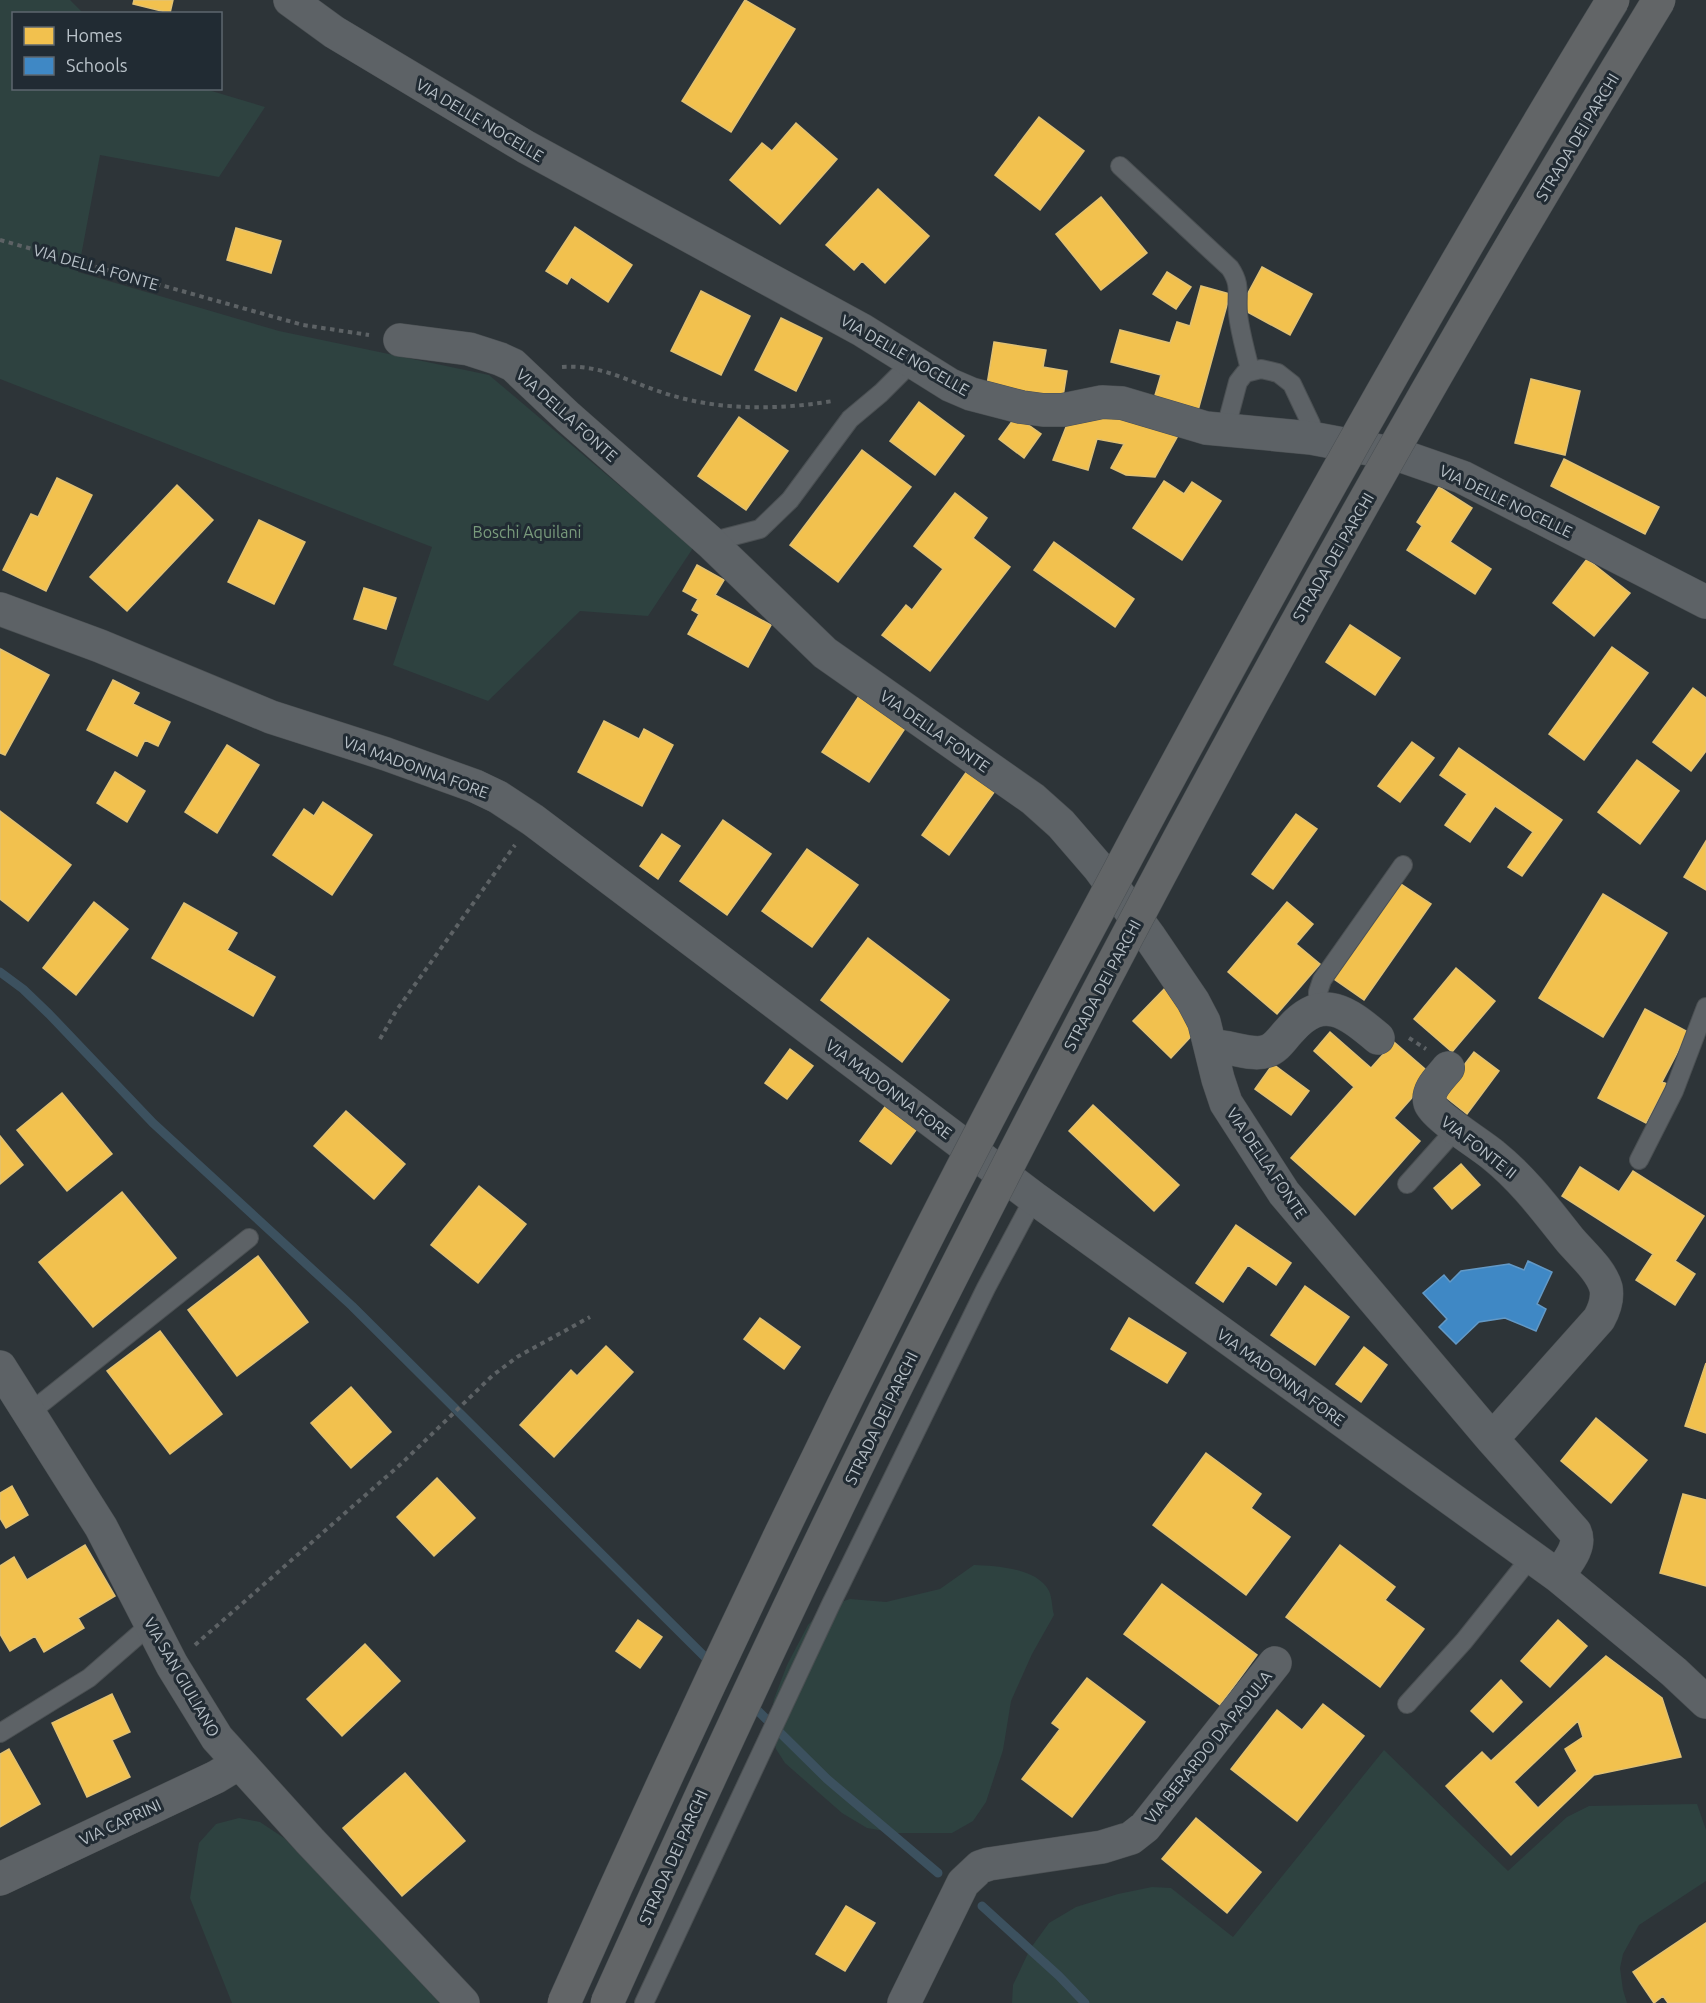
<svg xmlns="http://www.w3.org/2000/svg" width="1706" height="2003" font-family="Ubuntu,sans-serif">
<style>
.green{fill:#2e4240}
.homes{fill:#f2c14e;stroke:#e1c173;stroke-width:1.5;fill-rule:evenodd}
.schools{fill:#3f88c5;stroke:#6399c6;stroke-width:1.5}
.lines{fill:none;stroke-linecap:round;stroke-linejoin:round}
.stream{stroke:#3c515f;stroke-width:9}
.lane-casing{stroke:#4b5053;stroke-width:20}
.street-casing{stroke:#4b5053;stroke-width:34}
.path{stroke:#5d6265;stroke-width:4;stroke-dasharray:4.5 4.5;stroke-linecap:butt}
.lane{stroke:#5d6266;stroke-width:18}
.street{stroke:#5d6266;stroke-width:33}
.highway-bridge-casing{stroke:#4a5054;stroke-width:34;stroke-linecap:butt}
.highway-bridge{stroke:#626567;stroke-width:33}
.labels{text-anchor:middle;stroke-width:6;stroke-linejoin:round;paint-order:stroke}
.street-label{font-size:16px;fill:#b8c1c8;stroke:#212b33}
.park-label{font-size:16px;fill:#799b7c;stroke:#212b33}
</style>
<rect width="100%" height="100%" fill="#2d3438"/>
<path class="green" d="M0,0H70L83,13L14,14V88L205,89L265,107L219,177L100,155L78,272L279,331L489,375L693,548L648,616L580,611L488,701L393,665L432,547L0,379Z
M974,1565C997,1566 1037,1568 1049,1591C1052,1597 1052,1608 1054,1615L1032,1654L1011,1701L1003,1750L986,1802L973,1821L952,1833H897L867,1828L842,1813L785,1763L776,1749L772,1733L771,1715L774,1699L787,1665L808,1625L826,1607L850,1599L886,1602L940,1589Z
M1384,1750L1508,1871L1567,1817L1589,1806L1697,1804L1706,1830V1881L1639,1925L1623,1954L1620,1968L1623,1990L1627,2003H1012L1013,1985L1030,1949L1049,1923L1076,1907L1118,1894L1152,1887L1171,1888L1233,1937Z
M239,1818L260,1822L284,1838L444,2003H232L190,1898L199,1843L216,1824Z"/>
<path class="homes" d="M134,0H173L170,13L133,4Z
M745,0L795,29L731,132L682,101Z
M1039,117L1084,151L1040,210L995,175Z
M796,123L837,159L780,224L730,180L762,143L772,151Z
M878,189L929,236L885,283L862,261L854,270L826,245Z
M1101,197L1147,253L1101,290L1056,234Z
M575,227L632,265L608,302L571,277L567,284L546,271Z
M236,228L281,241L271,273L227,260Z
M1262,267L1312,294L1290,335L1240,308Z
M1167,272L1191,287L1176,309L1153,294Z
M1201,286L1230,294L1197,414L1153,402L1161,375L1111,362L1120,330L1170,343L1177,322L1190,326Z
M701,291L750,316L721,375L671,351Z
M781,318L822,338L796,391L755,370Z
M994,342L1046,350L1043,367L1067,371L1062,403L986,391Z
M1531,379L1580,391L1565,455L1515,443Z
M919,402L964,436L935,475L890,441Z
M1102,408L1180,432L1155,477L1126,475L1111,468L1124,444L1097,439L1088,470L1053,460L1068,422Z
M1016,416L1041,434L1024,458L999,439Z
M739,417L788,451L746,510L698,476Z
M862,450L911,487L838,582L790,545Z
M1564,459L1659,507L1645,534L1551,486Z
M57,478L92,495L46,591L3,570L31,514L38,517Z
M1164,481L1184,494L1192,482L1221,501L1182,560L1133,528Z
M177,485L213,520L127,611L90,577Z
M1439,487L1472,508L1450,542L1491,569L1475,594L1407,550L1422,526L1417,522Z
M955,493L987,518L973,538L1010,567L930,671L882,635L906,605L912,610L943,569L914,546Z
M259,520L305,542L274,604L228,582Z
M1054,542L1134,599L1115,627L1034,570Z
M1587,559L1630,593L1594,636L1553,603Z
M697,565L724,580L715,595L771,625L748,667L688,634L699,614L692,610L698,599L683,591Z
M364,588L396,598L386,629L354,619Z
M1350,625L1400,658L1375,695L1326,662Z
M1612,647L1648,673L1584,760L1549,734Z
M0,649L49,675L5,755L0,753Z
M113,680L139,693L133,704L170,722L158,746L145,740L137,756L87,730Z
M1693,688L1706,698V751L1691,771L1653,742Z
M861,693L908,724L869,782L822,752Z
M604,721L639,739L644,729L673,745L642,806L578,772Z
M1412,742L1434,758L1400,802L1378,786Z
M227,745L259,765L217,833L185,812Z
M1459,748L1562,820L1522,876L1508,867L1533,832L1495,806L1470,842L1445,825L1467,794L1440,775Z
M1637,760L1679,791L1640,844L1598,812Z
M972,764L1000,784L949,855L922,835Z
M115,772L145,791L127,822L97,803Z
M323,802L372,835L332,895L273,855L304,809L314,816Z
M0,811L71,865L28,921L0,899Z
M1296,814L1317,829L1273,889L1252,874Z
M723,820L771,854L727,915L680,881Z
M662,834L680,846L658,879L640,866Z
M1706,841V890L1684,877Z
M807,849L858,885L812,947L762,911Z
M1401,884L1431,904L1364,1000L1334,979Z
M1603,894L1667,933L1603,1037L1539,998Z
M94,902L128,929L76,995L43,968Z
M1287,902L1313,924L1296,944L1320,964L1277,1014L1228,972Z
M184,903L237,933L227,950L275,977L253,1016L152,958Z
M868,938L949,1000L902,1062L821,1000Z
M1456,968L1495,1001L1452,1052L1414,1019Z
M1171,982L1199,1028L1171,1058L1133,1021Z
M1645,1009L1688,1032L1662,1082L1667,1084L1646,1123L1598,1098Z
M1330,1032L1371,1068L1394,1042L1432,1075L1394,1118L1420,1141L1355,1215L1291,1158L1354,1087L1314,1051Z
M790,1049L813,1066L787,1099L765,1083Z
M1474,1052L1499,1071L1467,1114L1442,1094Z
M1273,1064L1309,1091L1291,1115L1255,1089Z
M62,1093L112,1154L67,1191L17,1130Z
M887,1104L919,1126L891,1164L860,1141Z
M1093,1105L1179,1185L1154,1211L1069,1131Z
M346,1111L405,1164L374,1199L314,1146Z
M0,1136L23,1165L0,1184Z
M1461,1164L1480,1185L1452,1209L1434,1188Z
M1580,1167L1619,1192L1633,1171L1704,1216L1675,1261L1695,1274L1675,1305L1636,1280L1653,1254L1562,1196Z
M479,1186L526,1224L478,1283L431,1245Z
M122,1192L176,1258L93,1327L39,1262Z
M1236,1225L1291,1263L1276,1285L1248,1265L1223,1302L1196,1283Z
M258,1256L308,1322L237,1376L188,1310Z
M1305,1286L1349,1317L1315,1365L1271,1335Z
M760,1318L800,1347L784,1369L744,1339Z
M1129,1318L1186,1353L1167,1383L1111,1349Z
M160,1331L222,1414L170,1454L107,1371Z
M606,1346L633,1372L554,1457L520,1425L571,1370L577,1376Z
M1364,1347L1387,1365L1361,1402L1336,1384Z
M1706,1363V1433L1685,1426Z
M351,1387L391,1432L351,1468L311,1423Z
M1596,1418L1647,1460L1611,1503L1561,1461Z
M1206,1453L1261,1494L1251,1508L1290,1537L1246,1595L1153,1525Z
M437,1478L475,1518L434,1556L397,1517Z
M12,1486L28,1515L6,1528L0,1518V1493Z
M1683,1494L1706,1500V1586L1660,1573Z
M85,1545L115,1596L78,1618L84,1628L44,1652L35,1636L10,1651L0,1634V1566L14,1557L27,1580Z
M1340,1545L1395,1587L1385,1600L1424,1629L1380,1687L1286,1617Z
M1162,1584L1257,1655L1220,1705L1124,1634Z
M638,1620L662,1637L640,1668L616,1651Z
M1558,1620L1587,1646L1550,1687L1521,1661Z
M365,1644L400,1681L342,1736L307,1699Z
M1606,1656L1662,1698L1681,1757L1594,1775L1511,1855L1446,1786L1482,1752L1491,1761ZM1578,1721L1583,1737L1565,1749L1577,1771L1538,1808L1514,1782Z
M1087,1678L1145,1722L1072,1817L1022,1779L1060,1729L1052,1723Z
M1501,1680L1522,1702L1493,1732L1471,1711Z
M112,1694L130,1732L112,1740L130,1777L87,1797L52,1723Z
M1323,1704L1364,1736L1297,1821L1231,1769L1277,1710L1302,1730Z
M9,1749L40,1804L0,1827V1754Z
M405,1773L465,1841L402,1896L343,1828Z
M1196,1818L1261,1872L1227,1913L1162,1859Z
M846,1906L875,1923L845,1971L816,1954Z
M1706,1923V2003H1668L1663,1996L1654,2003L1633,1972Z"/>
<path class="schools" d="M1528,1261L1552,1272L1537,1304L1546,1309L1536,1331L1505,1318L1479,1322L1456,1344L1439,1327L1447,1319L1423,1293L1444,1275L1450,1282L1461,1271L1509,1264L1524,1270Z"/>
<g class="lines">
<path class="stream" d="M0,972L23,989L49,1014L153,1123L352,1306L712,1664
M751,1704L827,1779L938,1873
M982,1906L1059,1976L1085,2003"/>
<g class="lane-casing">
<path id="lane" d="M1120,166L1230,268C1242,286 1236,294 1238,314C1240,333 1246,352 1250,370
M1225,431L1238,382L1245,373L1261,369L1278,373L1292,384L1311,424L1313,439
M710,542L760,529L790,500L850,419L881,393L913,361
M1318,1010V992L1322,980L1403,865
M1639,1160L1674,1091L1706,1007
M1407,1184L1457,1128
M28,1414L249,1238
M1407,1704L1464,1641L1531,1557
M0,1733L89,1678L151,1624
M644,2003L831,1604L986,1288L1034,1198"/>
</g>
<g class="street-casing">
<path id="street" d="M290,0L334,32L526,147L862,330L950,385L971,394L1021,407L1043,410H1063L1102,402L1122,403L1206,428L1311,438L1396,454L1462,477L1706,602
M400,340L469,349L500,359L513,365L568,417L710,542L825,653L1033,799L1061,824L1099,868L1149,936L1193,1001L1204,1022L1218,1079L1226,1103L1284,1193L1492,1439L1575,1532C1582,1547 1566,1564 1558,1576
M0,609L100,646L271,717L386,754L475,786L498,797L533,820L1034,1198L1558,1576L1674,1672L1706,1702
M1211,1046C1228,1045 1252,1057 1267,1051C1277,1048 1283,1037 1291,1029C1323,993 1347,1012 1378,1038
M1448,1068C1441,1077 1426,1090 1430,1103C1434,1116 1480,1144 1493,1155C1524,1180 1546,1210 1570,1240C1582,1254 1601,1270 1606,1288C1608,1299 1604,1310 1599,1319L1492,1439
M0,1367L101,1527L172,1665L217,1738L310,1841L463,2003
M0,1879L216,1777L239,1763
M904,2003L963,1883L980,1867L989,1864L1102,1847L1131,1838L1145,1827L1275,1663"/>
</g>
<path class="path" d="M0,240L303,325L369,335
M562,367C601,364 629,382 664,393C718,411 778,410 833,401
M1409,1038L1426,1049
M380,1039L396,1011L515,845
M195,1645L402,1463L492,1376L517,1357L590,1317"/>
<use href="#lane" class="lane"/>
<use href="#street" class="street"/>
<g class="highway-bridge-casing">
<path id="highway-bridge" d="M564,2003C673,1757 788,1514 909,1273C983,1124 1063,977 1141,830C1292,549 1447,271 1613,0
M607,2003C680,1841 754,1679 832,1518C896,1384 963,1253 1031,1121C1227,740 1435,365 1659,0"/>
</g>
<use href="#highway-bridge" class="highway-bridge"/>
</g>
<g class="labels">
<g class="street-label">
<text transform="translate(480 120) rotate(31)" y="6">VIA DELLE NOCELLE</text>
<text transform="translate(1577 137) rotate(-59)" y="6">STRADA DEI PARCHI</text>
<text transform="translate(96 267) rotate(16)" y="6">VIA DELLA FONTE</text>
<text transform="translate(905 355) rotate(30)" y="6">VIA DELLE NOCELLE</text>
<text transform="translate(567 415) rotate(42)" y="6">VIA DELLA FONTE</text>
<text transform="translate(1506 501) rotate(26)" y="6">VIA DELLE NOCELLE</text>
<text transform="translate(1333 557) rotate(-60)" y="6">STRADA DEI PARCHI</text>
<text transform="translate(935 731) rotate(35)" y="6">VIA DELLA FONTE</text>
<text transform="translate(416 767) rotate(20)" y="6">VIA MADONNA FORE</text>
<text transform="translate(1102 985) rotate(-62)" y="6">STRADA DEI PARCHI</text>
<text transform="translate(889 1089) rotate(37)" y="6">VIA MADONNA FORE</text>
<text transform="translate(1479 1147) rotate(38)" y="6">VIA FONTE II</text>
<text transform="translate(1267 1163) rotate(56)" y="6">VIA DELLA FONTE</text>
<text transform="translate(1281 1377) rotate(36)" y="6">VIA MADONNA FORE</text>
<text transform="translate(881 1418) rotate(-64)" y="6">STRADA DEI PARCHI</text>
<text transform="translate(182 1677) rotate(60)" y="6">VIA SAN GIULIANO</text>
<text transform="translate(1208 1747) rotate(-51)" y="6">VIA BERARDO DA PADULA</text>
<text transform="translate(120 1822) rotate(-25)" y="6">VIA CAPRINI</text>
<text transform="translate(673 1857) rotate(-66)" y="6">STRADA DEI PARCHI</text>
</g>
<g class="park-label">
<text x="527" y="538">Boschi Aquilani</text>
</g>
</g>
<rect x="12" y="12" width="210" height="78" fill="#212b33" stroke="#5d676f" stroke-width="1.5"/>
<rect x="24" y="27" width="30" height="18" fill="#f2c14e" stroke="#5d676f" stroke-width="1.5"/>
<text x="66" y="42" font-size="18" fill="#b8c1c8">Homes</text>
<rect x="24" y="57" width="30" height="18" fill="#3f88c5" stroke="#5d676f" stroke-width="1.5"/>
<text x="66" y="72" font-size="18" fill="#b8c1c8">Schools</text>
</svg>
